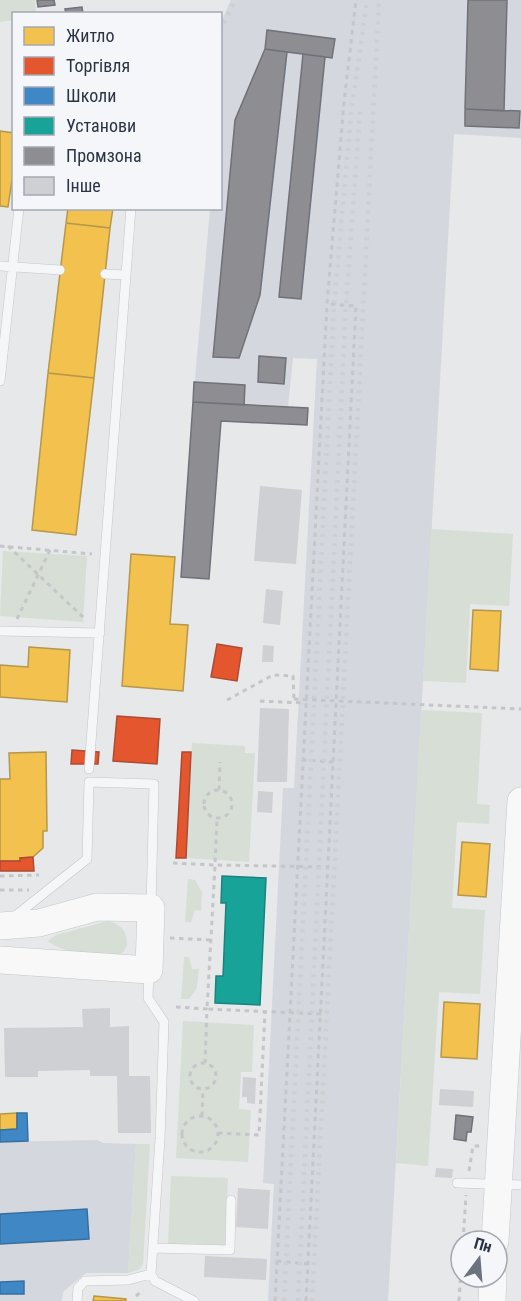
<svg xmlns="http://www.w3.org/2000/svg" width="521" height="1301" font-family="'Roboto Condensed',sans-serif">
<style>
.built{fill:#d4d7dd}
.green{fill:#d6ded6}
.homes{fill:#f2c14e;stroke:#b6974b;stroke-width:1.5}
.shops{fill:#e4572e;stroke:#ac4c35;stroke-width:1.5}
.schools{fill:#3f88c5;stroke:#396f9f;stroke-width:1.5}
.public{fill:#17a398;stroke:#1d827f;stroke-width:1.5}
.industry{fill:#8d8d92;stroke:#70727b;stroke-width:1.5}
.building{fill:#ced0d3}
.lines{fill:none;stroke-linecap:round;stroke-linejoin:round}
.lane-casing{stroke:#c4c6c8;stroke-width:10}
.secondary-casing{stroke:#c4c6c8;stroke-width:28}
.path{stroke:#c5c6ca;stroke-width:3;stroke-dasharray:4.5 4.5;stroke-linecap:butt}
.lane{stroke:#f5f6f7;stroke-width:9}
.secondary{stroke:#f8f8f8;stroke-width:27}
.rail{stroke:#cecfd2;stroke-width:4.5;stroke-dasharray:3 6;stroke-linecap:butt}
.path-bridge{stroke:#c5c6ca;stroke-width:3;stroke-dasharray:4.5 4.5;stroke-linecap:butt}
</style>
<rect width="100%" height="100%" fill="#e6e8ea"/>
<path class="built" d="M231,0H521V138L454,134L388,1301H268L274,1184L263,1183L283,788H294L317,359L293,358L288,407L193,402L210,209L220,208V24Z
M97,1140L103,1143L136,1144L128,1273H86L63,1292L62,1301H0V1142Z"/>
<path class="green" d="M0,0H35L36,13L14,14L13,20L0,22Z
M431,529L513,534L509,606L470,604L466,683L423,681Z
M3,551L87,556L83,622L0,616Z
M421,710L482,713L477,804L490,805L489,824L457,822L452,908L485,910L480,994L439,992L428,1166L396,1163Z
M192,743L245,746V753H255L249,862L186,858Z
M188,879L195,880L202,892L201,911L195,910L191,922H185Z
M108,921C122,925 127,931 127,945C125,949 123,954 118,956C105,962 59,951 48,941L56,935Z
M184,957H189L192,969H199L197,988L189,999H181Z
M183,1021L254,1025L252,1072H241L239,1109L251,1110L248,1162L176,1158Z
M136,1144H150L143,1264L139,1270L128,1273Z
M171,1176L228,1178L225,1246L168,1244Z"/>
<path class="homes" d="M0,131L14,133V166L8,207L0,206Z
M68,208H113L110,228L66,223Z
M66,223L110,228L94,378L48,373Z
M48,373L94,378L76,535L32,530Z
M131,554L175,557L170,624L188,625L183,691L122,686Z
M473,610L501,611L498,671L470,669Z
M29,647L70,650L67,702L0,697V665L28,667Z
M46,752L47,831H43V848L33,857L20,858V861H0V779H10L9,753Z
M462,842L490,844L486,897L458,895Z
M444,1002L480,1004L477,1059L441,1057Z
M17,1113V1129L0,1130V1114Z
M94,1296L126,1299V1301H93Z"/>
<path class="shops" d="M217,644L242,648L237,681L211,677Z
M117,716L160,719L157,764L113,761Z
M72,750L99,752L98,764H71Z
M182,752H191L186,858H176Z
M33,857L34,871H0V861H20V858Z"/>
<path class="schools" d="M17,1113H27L28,1141L0,1142V1130L17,1129Z
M87,1209L89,1239L0,1244V1214Z
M24,1281V1294H0V1282Z"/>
<path class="public" d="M222,876L266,878L260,1005L215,1003L216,976H223L226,903H221Z"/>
<path class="industry" d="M37,0H54L55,5L38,7Z
M468,0H507L504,111L465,109Z
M82,7L83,14H66L65,9Z
M267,30L335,39L332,58L265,49Z
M265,49L287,52L260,295L239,358L213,357L235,120Z
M303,54L325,57L301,299L279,297Z
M465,109L520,111L519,128L465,126Z
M259,356L286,358L284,384L258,382Z
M194,382L245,385L244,405L193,402Z
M193,402L308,408L307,425L221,421L209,579L181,577Z
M456,1115L473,1117L471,1132H467L466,1141L454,1139Z"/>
<path class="building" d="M260,486L302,490L296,564L254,561Z
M266,589L283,591L280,625L263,623Z
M263,645L274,646L273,662H262Z
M260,708L289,709L287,782H257Z
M258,791L273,792L272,813L257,812Z
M110,1008V1027L129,1026V1076H150L151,1133H118L117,1076H90V1070L38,1071V1077H5L4,1028L83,1027L82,1009Z
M243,1077L256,1078L255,1104L247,1103V1097H242Z
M440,1089L474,1091L473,1107L439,1105Z
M436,1168L453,1169L452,1178L435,1177Z
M238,1188L270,1190L268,1229L236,1227Z
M205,1256L267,1259L266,1280L204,1277Z"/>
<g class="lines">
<g class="lane-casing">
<path id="lane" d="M0,266L60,270
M105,274L126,275
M0,381L19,208
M0,631L100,633
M89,769L131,208
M14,917L87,859L89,782L154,784L151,907
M457,1183L521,1185
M153,1248L230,1250L231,1200
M151,1274L155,1281L194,1301
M77,1301L78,1288L85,1281L128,1280L151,1274L160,1139L164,1022L148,998L149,972"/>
</g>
<g class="secondary-casing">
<path id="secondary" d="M0,926L39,923L97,907L151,908L149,970L0,960
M495,1241L521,801
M492,1301L493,1277"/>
</g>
<path class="path" d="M0,546L92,554
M8,546L85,619
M17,619L50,550
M227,700L273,675L293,676L294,699
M260,701L305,703
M302,760L333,762
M204 804a14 14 0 1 1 28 0a14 14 0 1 1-28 0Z
M219,790L220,762
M173,863L215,865L217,818
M0,876L39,875
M0,890H29
M170,938L211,940
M176,1007L207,1009L205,1063
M321,1014L207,1009L215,865L329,867
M190 1076a13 13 0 1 1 26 0a13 13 0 1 1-26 0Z
M202,1116L203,1089
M182 1134a18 18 0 1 1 36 0a18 18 0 1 1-36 0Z
M218,1133L259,1135L265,1012
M469,1171L473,1146H480
M463,1241L466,1195
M277,1261L308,1264
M136,1296L143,1290
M275,1301L327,304L344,102L356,0
M306,1301L356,306L327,304
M459,1301L461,1268"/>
<use href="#lane" class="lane"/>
<use href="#secondary" class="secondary"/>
<path class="rail" d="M220,31L235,0
M284,1301L334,304L351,115L367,0
M298,1301L346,305L360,111
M312,1301L379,0"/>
<path class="path-bridge" d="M294,699L521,709"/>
</g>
<rect x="12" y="12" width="210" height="198" fill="#f4f6f9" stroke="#a4a8b1" stroke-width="1.5"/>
<rect x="24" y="27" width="30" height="18" fill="#f2c14e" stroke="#a4a8b1" stroke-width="1.5"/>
<text x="66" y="42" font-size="18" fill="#2b3445">Житло</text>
<rect x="24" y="57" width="30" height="18" fill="#e4572e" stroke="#a4a8b1" stroke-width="1.5"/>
<text x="66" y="72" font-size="18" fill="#2b3445">Торгівля</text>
<rect x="24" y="87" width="30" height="18" fill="#3f88c5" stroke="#a4a8b1" stroke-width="1.5"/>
<text x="66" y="102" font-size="18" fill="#2b3445">Школи</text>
<rect x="24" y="117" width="30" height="18" fill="#17a398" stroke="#a4a8b1" stroke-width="1.5"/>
<text x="66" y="132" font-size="18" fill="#2b3445">Установи</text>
<rect x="24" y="147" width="30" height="18" fill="#8d8d92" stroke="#a4a8b1" stroke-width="1.5"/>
<text x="66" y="162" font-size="18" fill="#2b3445">Промзона</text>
<rect x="24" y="177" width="30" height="18" fill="#ced0d3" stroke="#a4a8b1" stroke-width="1.5"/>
<text x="66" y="192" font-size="18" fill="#2b3445">Інше</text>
<g transform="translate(479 1259) rotate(16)"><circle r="28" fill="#f4f6f9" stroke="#a4a8b1" stroke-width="1.5"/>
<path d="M0-4.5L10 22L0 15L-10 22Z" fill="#6c737f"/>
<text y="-9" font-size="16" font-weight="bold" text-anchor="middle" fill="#2b3445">Пн</text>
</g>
</svg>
